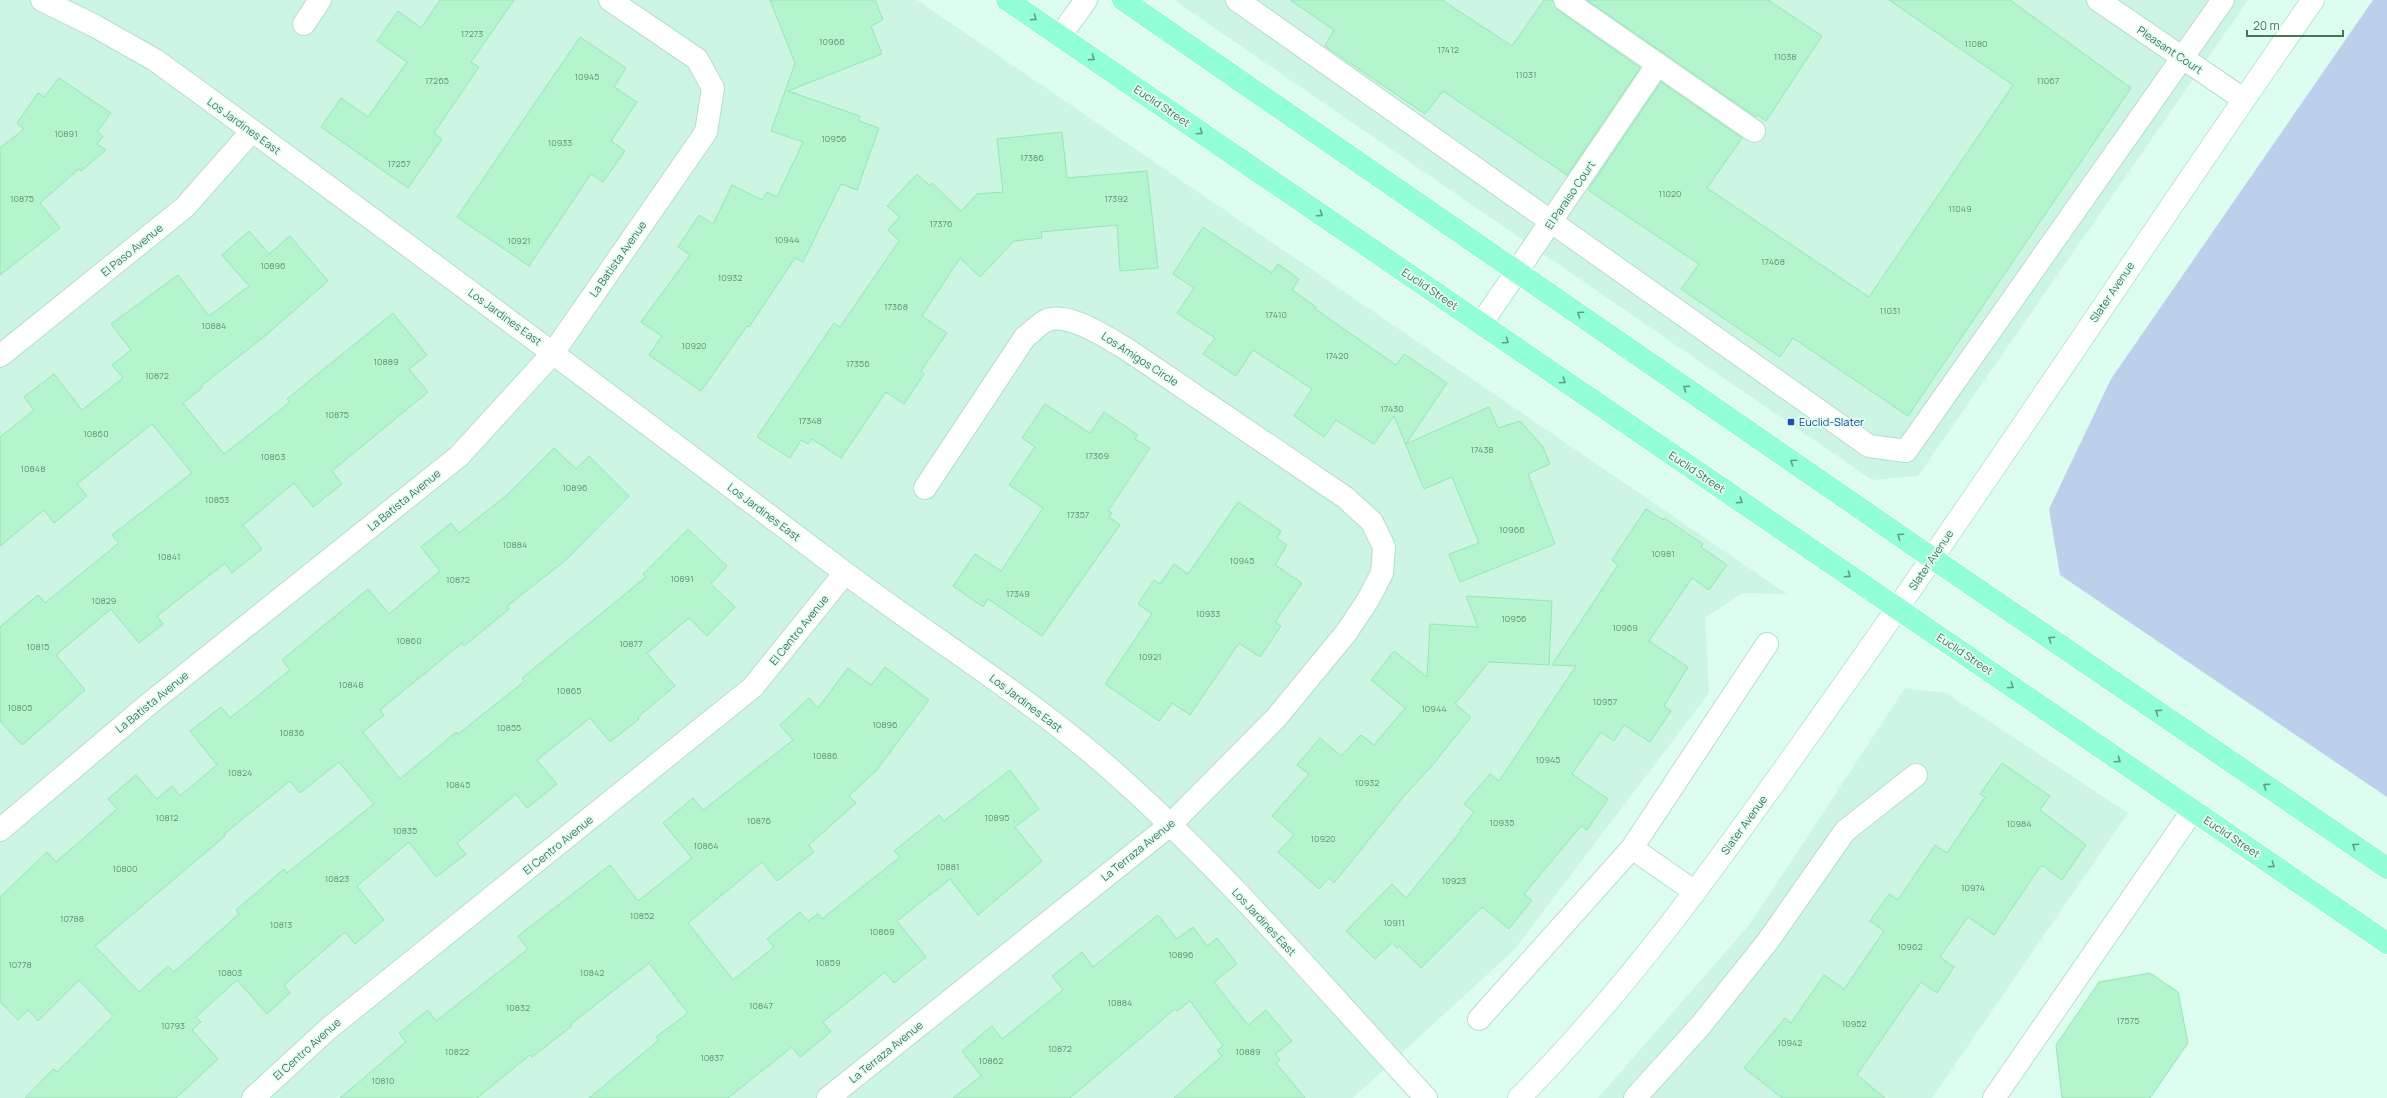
<svg xmlns="http://www.w3.org/2000/svg" width="2387" height="1098" font-family="Manrope,sans-serif">
<style>
.residential{fill:#ccf5e3}
.green{fill:#bccfeb}
.building{fill:#b4f4ce;stroke:#93e8b4;fill-rule:evenodd}
.lines{fill:none;stroke-linecap:round;stroke-linejoin:round}
.minor-casing{stroke:#b7deca;stroke-width:24}
.secondary-casing{stroke:#b9e9d0;stroke-width:24}
.primary-casing{stroke:#fff;stroke-width:24}
.minor{stroke:#fff;stroke-width:22}
.secondary{stroke:#fff;stroke-width:22}
.primary{stroke:#93ffd7;stroke-width:22}
.oneway{stroke:#5c9e7d}
.transit-dot{fill:#1a4fb4;stroke:#e5fff5;stroke-width:1.5}
.labels{text-anchor:middle;stroke-width:3.5;stroke-linejoin:round;paint-order:stroke}
.number-label{font-size:9px;fill:#619474}
.street-label{font-size:11px;fill:#457456;stroke:#e5fff5}
.transit-label{font-size:11px;fill:#164399;stroke:#e5fff5;text-anchor:start}
</style>
<rect width="100%" height="100%" fill="#defdf1"/>
<path class="residential" d="M0,0H917L1787,594L1743,593L1705,618L1709,693L1514,950L1353,1098H0Z
M1174,0H2248L1918,476L1872,480Z
M1905,688L1946,693L2128,813L1932,1098H1598L1750,924Z"/>
<path class="green" d="M2373,0H2387V797L2060,575L2049,509L2111,379Z"/>
<path class="building" d="M440,0H514L471,62L479,67L434,133L442,139L408,188L321,127L341,98L368,117L407,62L377,41L398,11L421,28Z
M770,0H875L883,20L871,26L882,54L788,91L860,116L859,121L879,128L857,190L841,184L803,262L795,258L749,327L747,326L701,391L649,355L662,336L641,322L690,255L678,247L699,215L713,224L732,185L762,200L767,192L777,197L803,142L771,131L795,63Z
M1290,0H1442L1512,46L1544,0H1553L1558,10L1640,68L1567,175L1443,91L1425,114L1325,46L1334,30Z
M1587,0H1768L1822,36L1766,121L1758,115L1756,117Z
M1889,0H2010L2131,88L1908,416L1793,338L1780,357L1681,289L1699,264L1588,190L1661,82L1742,138L1707,188L1869,297L2013,85Z
M580,37L626,68L614,87L637,102L611,141L625,151L603,182L591,174L529,266L457,217Z
M59,78L111,113L97,132L103,136L97,144L106,150L81,171L79,169L40,203L60,228L0,275V148L24,129L17,123L38,93L44,97Z
M1062,132L1067,178L1147,171L1158,268L1120,271L1117,225L1041,232L1042,238L1014,241L980,277L960,258L922,316L947,333L921,371L924,374L904,404L886,392L841,458L812,439L808,444L801,440L790,458L757,437L834,323L840,327L899,241L888,230L900,217L887,206L917,174L930,186L932,183L961,211L977,194L1003,192L997,139Z
M1203,227L1272,273L1278,264L1299,279L1292,290L1316,307L1315,309L1396,365L1404,354L1447,383L1406,444L1489,407L1498,428L1520,421L1543,447L1550,464L1528,474L1555,544L1460,582L1449,554L1479,543L1452,477L1424,489L1394,416L1374,444L1336,420L1324,437L1294,416L1312,389L1253,350L1236,376L1203,354L1215,338L1177,313L1194,288L1173,274Z
M249,231L269,254L290,236L328,281L265,336L201,386L202,388L183,403L224,454L290,402L287,399L393,313L427,355L409,369L428,392L332,471L342,484L313,507L294,483L243,525L262,549L232,573L225,563L157,616L163,624L139,643L111,609L56,655L85,690L22,745L0,721V627L38,595L45,603L119,543L112,535L192,473L152,424L77,484L87,496L54,523L44,510L0,546V437L34,410L24,397L54,374L82,410L123,378L112,365L131,350L111,324L178,275L209,316L249,286L222,255Z
M1045,404L1090,433L1104,412L1138,435L1135,439L1150,448L1108,511L1112,513L1109,517L1120,525L1042,636L988,599L983,607L953,586L975,554L1001,571L1043,508L1009,485L1035,447L1022,438Z
M554,448L576,469L589,456L629,496L566,560L507,606L509,609L464,646L462,643L380,710L384,715L363,732L400,779L456,732L458,734L525,681L522,678L646,577L643,574L688,529L727,566L711,584L735,607L707,636L689,618L647,653L675,686L638,717L639,719L610,742L590,718L537,760L557,784L527,808L516,794L457,843L466,854L436,877L409,842L357,886L384,920L355,944L345,932L284,985L290,993L267,1014L237,980L196,1017L201,1022L192,1030L218,1059L176,1098H25L53,1069L57,1072L113,1016L79,980L38,1021L28,1010L18,1020L0,1002V897L47,852L56,862L117,809L108,799L136,775L157,799L172,786L180,796L217,765L190,731L221,707L230,718L290,670L282,660L368,589L389,614L440,571L421,547L451,523L459,533L507,495ZM339,762L374,804L287,873L284,869L236,910L239,914L174,972L168,966L139,992L95,946L225,836L224,834L290,781L300,793Z
M1238,502L1281,531L1277,538L1287,545L1275,565L1302,583L1275,622L1281,626L1260,657L1239,643L1190,715L1172,703L1159,721L1105,684L1152,614L1138,604L1154,580L1160,584L1174,564L1188,574Z
M1646,509L1663,520L1664,518L1703,544L1701,547L1727,565L1709,590L1692,578L1649,641L1688,667L1664,706L1671,711L1650,742L1624,725L1614,741L1601,732L1572,774L1608,799L1587,830L1581,826L1524,894L1532,900L1509,929L1482,907L1421,968L1399,946L1397,948L1392,943L1375,959L1346,931L1392,884L1406,898L1461,831L1460,830L1474,812L1464,804L1490,774L1499,781L1576,666L1552,665L1618,565L1612,560Z
M1466,596L1552,601L1549,665L1489,662L1455,704L1471,717L1431,767L1404,796L1334,883L1329,878L1319,889L1278,852L1294,835L1272,816L1309,774L1297,765L1320,738L1341,756L1361,735L1374,745L1405,708L1371,680L1394,651L1427,677L1430,624L1478,627Z
M885,667L929,700L876,771L849,796L856,803L809,845L814,852L777,881L762,862L688,923L733,980L774,947L767,939L800,912L808,921L818,914L822,919L900,857L894,851L939,815L944,821L1010,770L1039,809L1015,827L1042,861L978,915L950,879L897,921L926,957L894,983L885,972L823,1022L831,1032L800,1057L792,1047L728,1098H589L659,1040L656,1037L688,1013L649,963L571,1024L572,1026L532,1057L530,1055L477,1098H340L406,1042L399,1033L428,1010L436,1021L528,949L518,936L610,865L638,901L692,858L663,823L693,798L703,810L793,740L780,725L809,698L818,708L848,668L871,685Z
M2002,763L2050,796L2040,810L2086,845L2062,880L2043,866L2040,867L1994,935L1968,917L1940,957L1954,967L1937,993L1921,982L1857,1075L1885,1098H1782L1744,1068L1785,1018L1791,1023L1824,975L1844,989L1884,931L1870,921L1889,894L1898,900L1935,845L1947,853L1985,797L1980,794Z
M1158,915L1177,939L1193,927L1207,946L1217,938L1237,964L1214,982L1248,1025L1266,1010L1292,1041L1275,1054L1280,1060L1276,1063L1305,1098H1174L1222,1056L1217,1050L1223,1046L1190,1001L1177,1011L1175,1009L1070,1098H953L981,1076L962,1051L992,1026L1002,1039L1063,990L1052,976L1082,952L1093,967Z
M2150,973L2178,992L2188,1043L2150,1098H2062L2056,1045L2099,982Z"/>
<g class="lines">
<g class="minor-casing">
<path id="minor" d="M42,0L95,26L155,60C383,225 608,394 832,563C926,635 1029,696 1117,775C1228,874 1325,989 1426,1098
M1237,0L1869,446L1906,451L2223,0
M1565,0L1754,131
M2098,0L2243,99
M304,24L320,0
M1060,36L1086,0
M1481,324L1658,64
M0,356L185,207L252,131
M0,830L150,703L459,456L553,353L706,132L713,88L697,59L610,0
M1632,848L1695,892
M1479,1019L1632,848L1767,644
M253,1098L328,1029L753,687L845,573
M828,1098L1170,825L1276,718L1346,633L1368,600L1382,573L1384,547L1372,522L1346,498L1128,350C1109,339 1070,312 1047,320C1040,323 1032,332 1025,337L925,488
M1635,1098L1701,1025L1768,941L1845,831L1916,775
M1994,1098L2193,810"/>
</g>
<g class="secondary-casing">
<path id="secondary" d="M1519,1098C1638,979 1734,840 1831,703C1996,471 2150,233 2313,0"/>
</g>
<g class="primary-casing">
<path id="primary" d="M1007,0L2387,943
M1123,0L1932,558L2387,868"/>
</g>
<use href="#minor" class="minor"/>
<use href="#secondary" class="secondary"/>
<use href="#primary" class="primary"/>
</g>
<defs><path id="oneway-chevron" d="M-2-3.5L2.5 0L-2 3.5" fill="none" stroke-width="1.6" stroke-linecap="round" stroke-linejoin="round"/></defs>
<g class="oneway">
<use href="#oneway-chevron" transform="translate(1034 18) rotate(34)"/>
<use href="#oneway-chevron" transform="translate(1092 58) rotate(34)"/>
<use href="#oneway-chevron" transform="translate(1200 132) rotate(34)"/>
<use href="#oneway-chevron" transform="translate(1320 214) rotate(34)"/>
<use href="#oneway-chevron" transform="translate(1580 314) rotate(-145)"/>
<use href="#oneway-chevron" transform="translate(1506 341) rotate(35)"/>
<use href="#oneway-chevron" transform="translate(1563 381) rotate(34)"/>
<use href="#oneway-chevron" transform="translate(1686 388) rotate(-145)"/>
<use href="#oneway-chevron" transform="translate(1793 462) rotate(-145)"/>
<use href="#oneway-chevron" transform="translate(1740 501) rotate(34)"/>
<use href="#oneway-chevron" transform="translate(1900 536) rotate(-145)"/>
<use href="#oneway-chevron" transform="translate(1848 575) rotate(34)"/>
<use href="#oneway-chevron" transform="translate(2051 639) rotate(-146)"/>
<use href="#oneway-chevron" transform="translate(2011 686) rotate(34)"/>
<use href="#oneway-chevron" transform="translate(2158 712) rotate(-146)"/>
<use href="#oneway-chevron" transform="translate(2118 760) rotate(34)"/>
<use href="#oneway-chevron" transform="translate(2266 786) rotate(-146)"/>
<use href="#oneway-chevron" transform="translate(2355 846) rotate(-146)"/>
<use href="#oneway-chevron" transform="translate(2272 865) rotate(34)"/>
</g>
<rect class="transit-dot" x="1787" y="418" width="8" height="8" rx="2"/>
<g class="labels">
<g class="number-label">
<text x="472" y="37">17273</text>
<text x="832" y="45">10966</text>
<text x="1976" y="47">11080</text>
<text x="1448" y="53">17412</text>
<text x="1785" y="60">11038</text>
<text x="1526" y="78">11031</text>
<text x="587" y="80">10945</text>
<text x="437" y="84">17265</text>
<text x="2048" y="84">11067</text>
<text x="66" y="137">10891</text>
<text x="834" y="142">10956</text>
<text x="560" y="146">10933</text>
<text x="1032" y="161">17386</text>
<text x="399" y="167">17257</text>
<text x="1670" y="197">11020</text>
<text x="22" y="202">10875</text>
<text x="1116" y="202">17392</text>
<text x="1960" y="212">11049</text>
<text x="941" y="227">17376</text>
<text x="787" y="243">10944</text>
<text x="519" y="244">10921</text>
<text x="1773" y="265">17468</text>
<text x="273" y="269">10896</text>
<text x="730" y="281">10932</text>
<text x="896" y="310">17368</text>
<text x="1890" y="314">11031</text>
<text x="1276" y="318">17410</text>
<text x="214" y="329">10884</text>
<text x="694" y="349">10920</text>
<text x="1337" y="359">17420</text>
<text x="386" y="365">10889</text>
<text x="858" y="367">17356</text>
<text x="157" y="379">10872</text>
<text x="1392" y="412">17430</text>
<text x="337" y="418">10875</text>
<text x="810" y="424">17348</text>
<text x="96" y="437">10860</text>
<text x="1482" y="453">17438</text>
<text x="1097" y="459">17369</text>
<text x="273" y="460">10863</text>
<text x="33" y="472">10848</text>
<text x="575" y="491">10896</text>
<text x="217" y="503">10853</text>
<text x="1078" y="518">17357</text>
<text x="1512" y="533">10966</text>
<text x="515" y="548">10884</text>
<text x="1663" y="557">10981</text>
<text x="169" y="560">10841</text>
<text x="1242" y="564">10945</text>
<text x="682" y="582">10891</text>
<text x="458" y="583">10872</text>
<text x="1018" y="597">17349</text>
<text x="104" y="604">10829</text>
<text x="1208" y="617">10933</text>
<text x="1514" y="622">10956</text>
<text x="1625" y="631">10969</text>
<text x="409" y="644">10860</text>
<text x="631" y="647">10877</text>
<text x="38" y="650">10815</text>
<text x="1150" y="660">10921</text>
<text x="351" y="688">10848</text>
<text x="569" y="694">10865</text>
<text x="1605" y="705">10957</text>
<text x="20" y="711">10805</text>
<text x="1434" y="712">10944</text>
<text x="885" y="728">10896</text>
<text x="509" y="731">10855</text>
<text x="292" y="736">10836</text>
<text x="825" y="759">10886</text>
<text x="1548" y="763">10945</text>
<text x="240" y="776">10824</text>
<text x="1367" y="786">10932</text>
<text x="458" y="788">10845</text>
<text x="167" y="821">10812</text>
<text x="997" y="821">10895</text>
<text x="759" y="824">10876</text>
<text x="1502" y="826">10935</text>
<text x="2019" y="827">10984</text>
<text x="405" y="834">10835</text>
<text x="1323" y="842">10920</text>
<text x="706" y="849">10864</text>
<text x="948" y="870">10881</text>
<text x="125" y="872">10800</text>
<text x="337" y="882">10823</text>
<text x="1454" y="884">10923</text>
<text x="1973" y="891">10974</text>
<text x="642" y="919">10852</text>
<text x="72" y="922">10788</text>
<text x="1394" y="926">10911</text>
<text x="281" y="928">10813</text>
<text x="882" y="935">10869</text>
<text x="1910" y="950">10962</text>
<text x="1181" y="958">10896</text>
<text x="828" y="966">10859</text>
<text x="20" y="968">10778</text>
<text x="230" y="976">10803</text>
<text x="592" y="976">10842</text>
<text x="1120" y="1006">10884</text>
<text x="761" y="1009">10847</text>
<text x="518" y="1011">10832</text>
<text x="2128" y="1024">17575</text>
<text x="1854" y="1027">10952</text>
<text x="173" y="1029">10793</text>
<text x="1790" y="1046">10942</text>
<text x="1060" y="1052">10872</text>
<text x="457" y="1055">10822</text>
<text x="1248" y="1055">10889</text>
<text x="712" y="1061">10837</text>
<text x="991" y="1064">10862</text>
<text x="383" y="1084">10810</text>
</g>
<g class="street-label">
<text transform="translate(2170 50) rotate(34)" y="4">Pleasant Court</text>
<text transform="translate(1162 106) rotate(34)" y="4">Euclid Street</text>
<text transform="translate(244 126) rotate(36)" y="4">Los Jardines East</text>
<text transform="translate(1570 195) rotate(-56)" y="4">El Paraiso Court</text>
<text transform="translate(132 250) rotate(-39)" y="4">El Paso Avenue</text>
<text transform="translate(618 259) rotate(-55)" y="4">La Batista Avenue</text>
<text transform="translate(1430 289) rotate(34)" y="4">Euclid Street</text>
<text transform="translate(2112 292) rotate(-56)" y="4">Slater Avenue</text>
<text transform="translate(505 317) rotate(36)" y="4">Los Jardines East</text>
<text transform="translate(1140 359) rotate(33)" y="4">Los Amigos Circle</text>
<text transform="translate(1697 472) rotate(34)" y="4">Euclid Street</text>
<text transform="translate(404 500) rotate(-39)" y="4">La Batista Avenue</text>
<text transform="translate(764 512) rotate(37)" y="4">Los Jardines East</text>
<text transform="translate(1931 560) rotate(-56)" y="4">Slater Avenue</text>
<text transform="translate(799 630) rotate(-51)" y="4">El Centro Avenue</text>
<text transform="translate(1965 654) rotate(34)" y="4">Euclid Street</text>
<text transform="translate(152 702) rotate(-39)" y="4">La Batista Avenue</text>
<text transform="translate(1026 703) rotate(37)" y="4">Los Jardines East</text>
<text transform="translate(1744 825) rotate(-54)" y="4">Slater Avenue</text>
<text transform="translate(2232 837) rotate(34)" y="4">Euclid Street</text>
<text transform="translate(558 845) rotate(-39)" y="4">El Centro Avenue</text>
<text transform="translate(1138 850) rotate(-39)" y="4">La Terraza Avenue</text>
<text transform="translate(1264 922) rotate(47)" y="4">Los Jardines East</text>
<text transform="translate(307 1049) rotate(-42)" y="4">El Centro Avenue</text>
<text transform="translate(886 1052) rotate(-39)" y="4">La Terraza Avenue</text>
</g>
<g class="transit-label">
<text x="1799" y="426">Euclid-Slater</text>
</g>
</g>
<path d="M2247 30v6h96v-6" fill="none" stroke="#457456" stroke-width="2"/>
<text x="2253" y="30" font-size="12" fill="#457456" stroke="#e5fff5" stroke-width="3" paint-order="stroke">20 m</text>
</svg>
